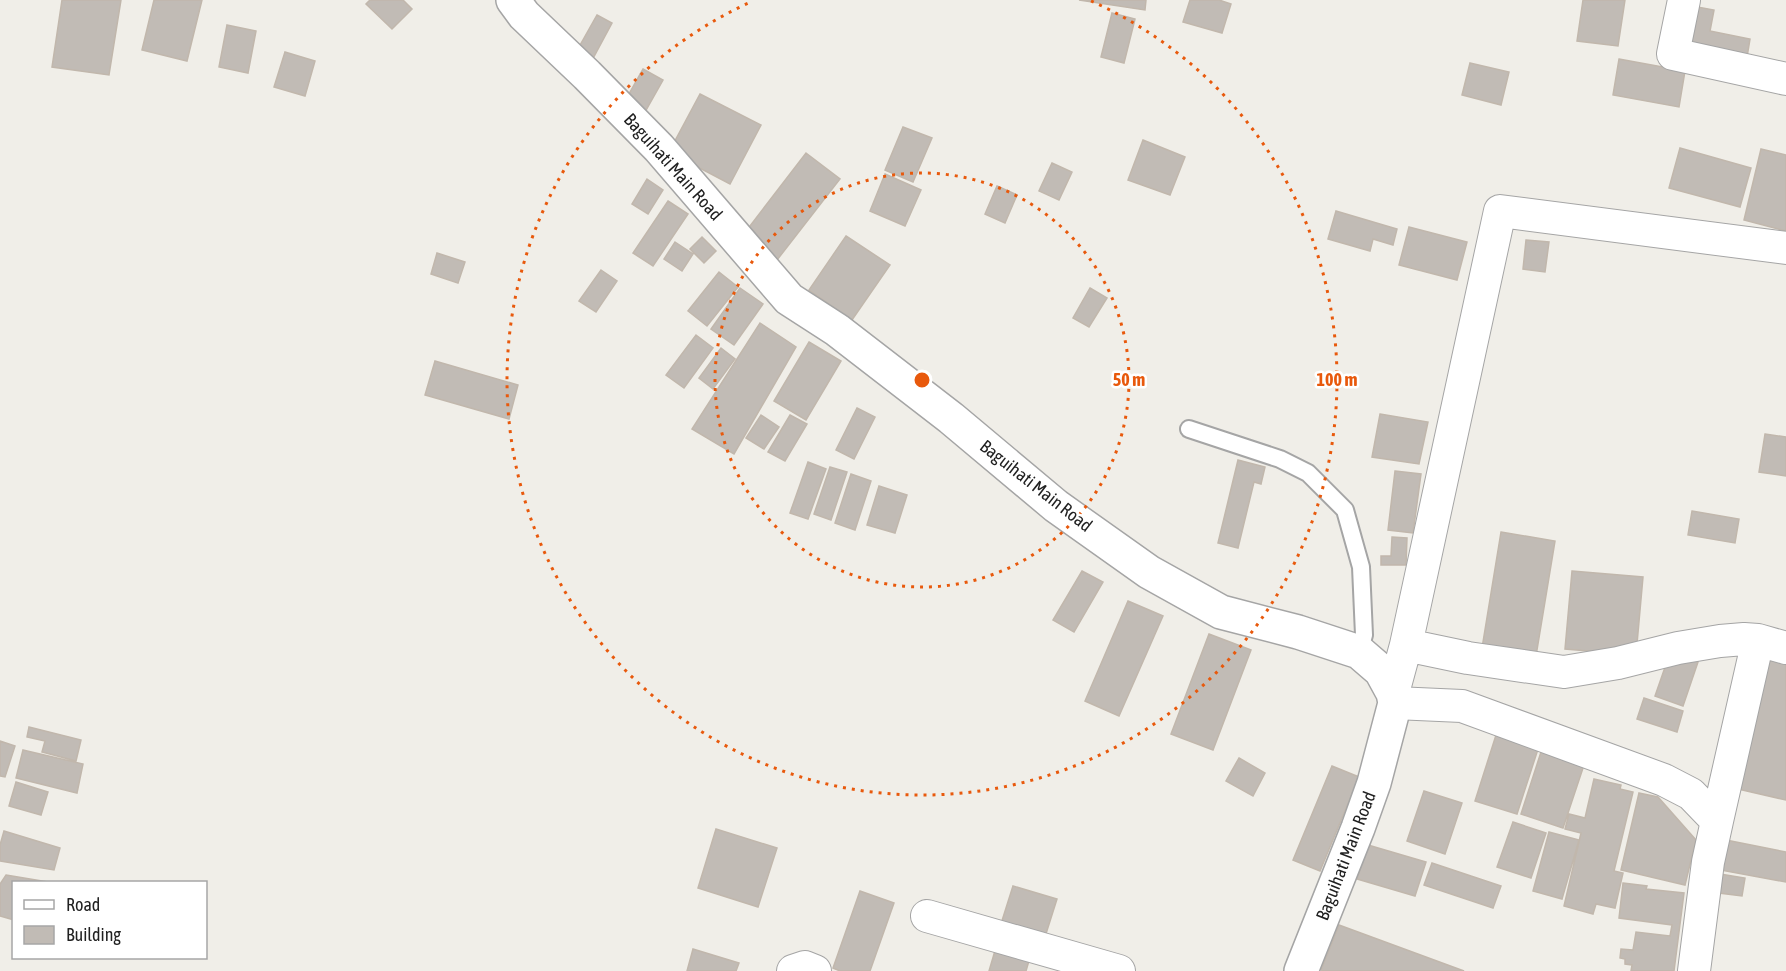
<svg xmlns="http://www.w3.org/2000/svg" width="1786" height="971" font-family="'Asap Condensed',sans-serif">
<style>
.building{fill:#c1bbb5;stroke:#c1b7ac;stroke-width:1.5}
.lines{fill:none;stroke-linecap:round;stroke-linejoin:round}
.service-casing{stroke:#a5a5a5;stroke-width:20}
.minor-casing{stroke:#a5a5a5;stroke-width:34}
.tertiary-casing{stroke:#a5a5a5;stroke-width:36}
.service{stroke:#fff;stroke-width:16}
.minor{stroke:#fff;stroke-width:32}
.tertiary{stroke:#fff;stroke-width:33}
.ring{fill:none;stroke:#e8590c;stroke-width:3;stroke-dasharray:3 6}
.labels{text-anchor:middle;stroke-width:5;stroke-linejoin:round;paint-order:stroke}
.street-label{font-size:18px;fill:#212121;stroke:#fff}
.centre{fill:#e8590c;stroke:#fff;stroke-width:3}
.ring-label{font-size:18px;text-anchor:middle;font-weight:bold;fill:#e8590c;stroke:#fff;stroke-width:5;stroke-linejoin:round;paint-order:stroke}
</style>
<rect width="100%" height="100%" fill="#f0eee8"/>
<path class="building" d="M62,0H121L109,75L52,67Z
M154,0H202L187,61L142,50Z
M370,0H403L412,9L392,29L366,4Z
M1079,0H1146L1145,10Z
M1190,0H1219L1231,4L1222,33L1183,22Z
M1583,0H1625L1618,46L1577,41Z
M1692,6L1714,10L1710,31L1750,39L1746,63L1683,50Z
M1112,13L1135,19L1124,63L1101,57Z
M597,15L612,23L590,64L574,56Z
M227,25L256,31L248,73L219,67Z
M285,52L315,61L305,96L274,87Z
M1619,59L1685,71L1679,107L1613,95Z
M1470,63L1509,72L1501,105L1462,95Z
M643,69L663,80L645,112L625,101Z
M700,94L761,125L730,184L669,152Z
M903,127L932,138L913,182L885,170Z
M1143,140L1185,157L1170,195L1128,180Z
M1680,148L1751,168L1740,207L1669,188Z
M1761,149L1786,155V231L1744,220Z
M806,153L840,179L777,260L743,235Z
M1052,163L1072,172L1059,200L1039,191Z
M885,174L921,190L905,226L870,211Z
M647,179L663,190L648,214L632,204Z
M997,186L1017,195L1005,223L985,214Z
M668,201L688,214L653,266L633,253Z
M1336,211L1397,229L1393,245L1373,239L1370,251L1328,239Z
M1409,227L1467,242L1457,280L1399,265Z
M846,236L890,265L852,320L809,290Z
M702,237L716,251L704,263L690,249Z
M1526,240L1549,242L1545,272L1523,269Z
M675,242L693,254L682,271L664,259Z
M437,253L465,262L458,283L431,274Z
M601,270L617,281L596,312L579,301Z
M719,272L738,287L707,326L688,311Z
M740,288L763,304L734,345L711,329Z
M1090,288L1107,298L1089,327L1073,318Z
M760,323L796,347L734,454L692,429Z
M696,335L713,348L684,388L666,375Z
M809,342L841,361L806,420L774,401Z
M721,348L735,359L713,389L699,378Z
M435,361L518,385L509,419L425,395Z
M857,408L875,417L854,459L836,450Z
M1380,414L1428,422L1419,464L1372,457Z
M761,415L779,427L764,449L746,438Z
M790,415L807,424L785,461L768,452Z
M1765,434L1786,437V476L1759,472Z
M1238,460L1265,467L1261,484L1254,482L1238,548L1218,543Z
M808,462L826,469L808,519L790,513Z
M830,467L847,472L831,520L814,514Z
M1395,471L1421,474L1413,533L1388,530Z
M851,474L871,481L855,530L835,523Z
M879,486L907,495L895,533L867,525Z
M1692,511L1739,519L1735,543L1688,535Z
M1501,532L1555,541L1536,656L1482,648Z
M1392,537L1407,538L1406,565H1381V556H1391Z
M1082,571L1103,582L1074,632L1053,620Z
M1572,571L1643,577L1636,655L1565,649Z
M1128,601L1163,616L1119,716L1085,701Z
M1209,634L1251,650L1213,750L1171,734Z
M1670,653L1698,662L1683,706L1655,696Z
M1756,657L1786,664V800L1729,787Z
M1644,698L1683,711L1677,732L1637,719Z
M29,727L81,740L76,761L42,752L45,741L27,737Z
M1497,732L1539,746L1517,814L1475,801Z
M0,741L15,746L5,777L0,776Z
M23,750L83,764L77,793L16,778Z
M1541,752L1584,765L1563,828L1521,814Z
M1239,758L1265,773L1253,796L1226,781Z
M1332,766L1359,777L1320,871L1293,860Z
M1594,779L1621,785L1620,789L1633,792L1614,871L1623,873L1615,908L1596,904L1593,914L1564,906L1581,833L1565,829L1569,814L1585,818Z
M16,782L48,792L41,815L9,806Z
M1424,791L1462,803L1445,854L1407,841Z
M1639,793L1658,797L1696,840L1685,885L1621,870Z
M1513,822L1546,833L1531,878L1497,867Z
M716,829L777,848L758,907L698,888Z
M4,831L60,848L54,870L0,861V845Z
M1549,832L1579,840L1562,899L1533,891Z
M1721,839L1786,852V882L1715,869Z
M1368,845L1426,862L1415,896L1357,879Z
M1432,863L1501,886L1493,908L1424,885Z
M1714,873L1745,878L1742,896L1711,892Z
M6,875L48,882H14V920L0,916V884Z
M1623,883L1647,886L1646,889L1684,893L1674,971H1631L1632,965L1625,964V959L1620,958L1621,949L1633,950L1636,932L1670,936L1672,925L1619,918Z
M1013,886L1057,899L1044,940L1000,927Z
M860,891L894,903L870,971H840L833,968Z
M1339,925L1464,971H1324L1321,970Z
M997,944L1031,954L1026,971H989Z
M693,949L739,963L736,971H687Z"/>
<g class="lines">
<g class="service-casing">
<path id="service" d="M1189,429L1280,459L1308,473L1345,510L1361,567L1364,635L1359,652"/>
</g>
<g class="minor-casing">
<path id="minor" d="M1684,0L1673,54L1786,79
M1406,645L1468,658L1564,672L1618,663L1678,648L1720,641L1744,639L1758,640L1786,648
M1393,693L1406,645L1500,211L1786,248
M1395,703L1462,706L1664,780L1691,794L1717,821L1708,862L1694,971
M1717,821L1758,640
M927,916L1119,971
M793,971L805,967L815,971"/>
</g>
<g class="tertiary-casing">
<path id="tertiary" d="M513,0L524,15L587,75L659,148L789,299L837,330L951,418L1056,506L1149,572L1221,612L1298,632L1359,652L1381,671L1393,693L1395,703L1374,783L1358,828L1301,971"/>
</g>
<use href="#service" class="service"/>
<use href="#minor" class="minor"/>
<use href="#tertiary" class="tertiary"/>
</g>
<g class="ring">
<circle cx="922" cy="380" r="207"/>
<path d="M1091 1A415 415 0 1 1 753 1"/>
</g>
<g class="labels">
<g class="street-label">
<text transform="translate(673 167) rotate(48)" y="6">Baguihati Main Road</text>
<text transform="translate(1036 486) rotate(38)" y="6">Baguihati Main Road</text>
<text transform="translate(1346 856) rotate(-69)" y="6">Baguihati Main Road</text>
</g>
</g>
<circle cx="922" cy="380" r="9" class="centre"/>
<g class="ring-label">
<text x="1129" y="386">50 m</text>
<text x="1337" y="386">100 m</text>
</g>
<rect x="12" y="881" width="195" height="78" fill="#ffffff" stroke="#a6a6a6" stroke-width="1.5"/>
<rect x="24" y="900" width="30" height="9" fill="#ffffff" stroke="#a6a6a6" stroke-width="1.5"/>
<text x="66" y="911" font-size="18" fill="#212121">Road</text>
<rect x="24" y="926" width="30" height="18" fill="#c1bbb5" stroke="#a6a6a6" stroke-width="1.5"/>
<text x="66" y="941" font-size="18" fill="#212121">Building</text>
</svg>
